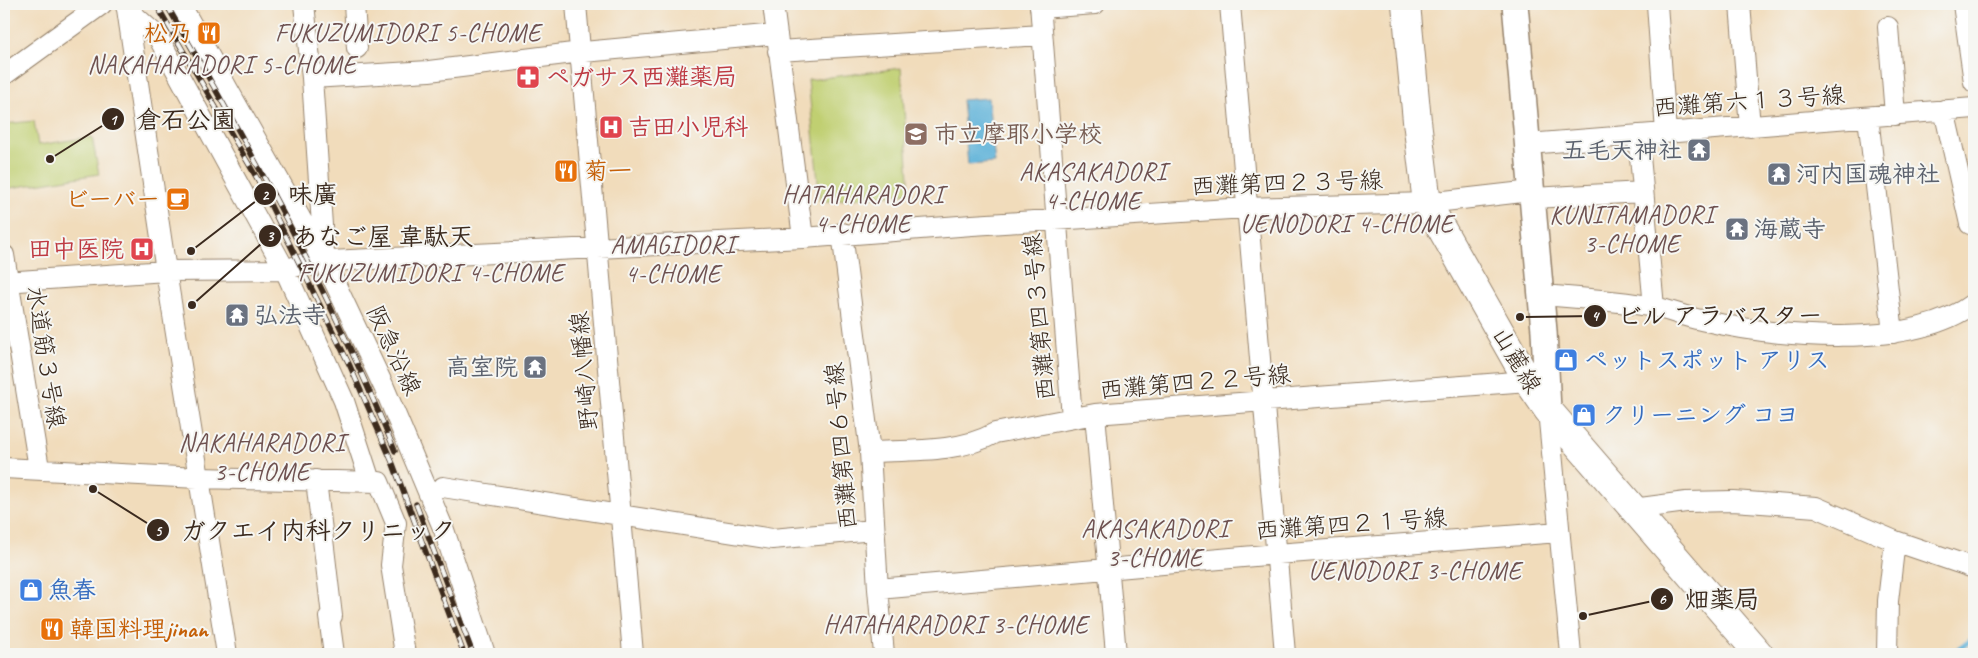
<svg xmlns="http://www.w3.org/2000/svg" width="1978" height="658" font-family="Caveat,'Klee One',sans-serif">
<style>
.green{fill:#c0cf71;stroke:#7e7c48}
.water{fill:#5cb1d8;stroke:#4c6e7b}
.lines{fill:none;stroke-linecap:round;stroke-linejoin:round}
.stream{stroke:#5cb1d8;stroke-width:5}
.minor-casing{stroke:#96836c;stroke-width:22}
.tertiary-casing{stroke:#96836c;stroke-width:28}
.primary-casing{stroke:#96836c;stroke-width:30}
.minor{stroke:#fff;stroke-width:20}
.tertiary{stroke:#fff;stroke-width:25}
.primary{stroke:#fff;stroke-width:28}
.rail-casing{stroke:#3b2a1e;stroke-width:5.5}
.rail{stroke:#f6f6f2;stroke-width:4;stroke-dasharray:11;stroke-linecap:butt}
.labels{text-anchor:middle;stroke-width:4;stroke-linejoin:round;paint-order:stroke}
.food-label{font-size:24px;font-weight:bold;fill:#c56008;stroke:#f6f6f2;text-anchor:end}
.health-label{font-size:24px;font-weight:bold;fill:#be3a42;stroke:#f6f6f2;text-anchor:start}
.street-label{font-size:24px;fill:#3b2a1e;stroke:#f6f6f2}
.education-label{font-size:24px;font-weight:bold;fill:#785e54;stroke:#f6f6f2;text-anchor:start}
.worship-label{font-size:24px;font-weight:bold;fill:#5b616d;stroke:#f6f6f2;text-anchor:start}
.shop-label{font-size:24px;font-weight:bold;fill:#366cbe;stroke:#f6f6f2;text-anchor:start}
.neighbourhood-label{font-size:25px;letter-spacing:1px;fill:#6e5150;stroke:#f6f6f2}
.leader{fill:none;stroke:#3b2a1e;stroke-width:2}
.callout-dot{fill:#3b2a1e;stroke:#f6f6f2;stroke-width:2}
.mark-label{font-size:15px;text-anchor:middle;font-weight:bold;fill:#fff}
.callout-label{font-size:25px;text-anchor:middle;font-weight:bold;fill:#3b2a1e;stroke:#f6f6f2;stroke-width:4;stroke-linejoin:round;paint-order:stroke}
</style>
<rect width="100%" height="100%" fill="#f6f6f2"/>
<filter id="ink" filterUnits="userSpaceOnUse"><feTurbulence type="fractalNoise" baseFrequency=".02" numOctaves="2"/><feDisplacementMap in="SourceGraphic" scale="10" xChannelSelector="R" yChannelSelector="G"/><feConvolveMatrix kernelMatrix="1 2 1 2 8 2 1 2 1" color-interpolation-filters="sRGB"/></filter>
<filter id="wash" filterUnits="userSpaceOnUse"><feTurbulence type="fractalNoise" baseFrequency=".0096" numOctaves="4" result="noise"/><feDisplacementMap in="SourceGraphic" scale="20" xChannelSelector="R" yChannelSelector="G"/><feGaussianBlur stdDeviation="1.12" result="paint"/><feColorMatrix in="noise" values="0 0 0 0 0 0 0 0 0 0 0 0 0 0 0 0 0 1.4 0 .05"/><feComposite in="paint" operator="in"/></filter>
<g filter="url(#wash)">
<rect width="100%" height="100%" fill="#f1dcbb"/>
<path class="green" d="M901,68L910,193L820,202L808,80Z
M34,121L38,145L92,137L99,174L4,189V124Z"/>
<path class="water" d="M988,98L995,163L968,165L962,100Z"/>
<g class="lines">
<path class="stream" d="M1952,654L1974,638"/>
</g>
</g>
<g filter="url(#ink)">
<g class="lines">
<g class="minor-casing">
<path id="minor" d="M125,4L127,9L158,37L285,270L344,401L370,481
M180,4L325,262L384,387L444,530L485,654
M304,4L312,78L324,255
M354,4L357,48
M576,4L633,654
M773,4L803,238
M1040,4L1072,418
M1230,4L1285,654
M1657,4L1666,133
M1740,4L1750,127
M1963,4L1974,82
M1040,8L1095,4
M127,9L166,271L227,654
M1888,27L1895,115
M778,51L1042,35
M4,75L102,4
M312,78L429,71L573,53L777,34
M1944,110L1970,224
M1868,117L1893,333
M1638,135L1654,307
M1528,144L1974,108
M1533,198L1643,192
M842,233L870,452L878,589L884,654
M4,255L39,468
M4,282L166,271L285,270L309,262L803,238L972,225L1246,208L1427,203L1532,191
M1541,295C1578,298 1616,300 1654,307C1670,310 1685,317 1701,320C1775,337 1911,351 1974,303
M1548,410L1571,654
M1095,414L1116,654
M870,452C909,450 960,453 995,433L1095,414L1528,381
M4,468L198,478L379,482L396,523L391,565L405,654
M316,480L332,616
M443,487L772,539L874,530
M1633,509L1686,502L1733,501L1816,507L1895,541L1888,601L1887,654
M1895,541L1974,568
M878,589L1277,554L1559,532
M329,617L334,654"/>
</g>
<g class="tertiary-casing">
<path id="tertiary" d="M1515,4L1544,331L1548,410"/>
</g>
<g class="primary-casing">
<path id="primary" d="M1406,4L1417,121L1427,203L1528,381L1548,410L1759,654"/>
</g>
<use href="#minor" class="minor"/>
<use href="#tertiary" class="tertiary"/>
<use href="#primary" class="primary"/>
<g class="rail-casing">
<path id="rail" d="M156,4L258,180L350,366L393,464L464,654
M166,4C251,149 331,295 395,451
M416,504L473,654"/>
</g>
<use href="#rail" class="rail"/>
</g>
</g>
<defs>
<g id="restaurant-square" transform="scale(1.25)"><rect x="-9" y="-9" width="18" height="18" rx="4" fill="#e8710a" stroke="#f6f6f2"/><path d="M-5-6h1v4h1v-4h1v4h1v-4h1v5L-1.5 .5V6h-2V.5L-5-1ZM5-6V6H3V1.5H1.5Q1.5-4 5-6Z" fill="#fff"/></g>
<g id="pharmacy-square" transform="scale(1.25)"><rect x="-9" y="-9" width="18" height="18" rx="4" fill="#e0444e" stroke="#f6f6f2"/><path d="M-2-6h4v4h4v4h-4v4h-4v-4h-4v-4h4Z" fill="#fff"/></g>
<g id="hospital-square" transform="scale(1.25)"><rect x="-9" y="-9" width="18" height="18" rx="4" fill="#e0444e" stroke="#f6f6f2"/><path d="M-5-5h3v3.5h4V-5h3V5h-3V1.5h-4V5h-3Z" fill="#fff"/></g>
<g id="school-square" transform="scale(1.25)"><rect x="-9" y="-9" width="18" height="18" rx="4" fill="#8d6e63" stroke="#f6f6f2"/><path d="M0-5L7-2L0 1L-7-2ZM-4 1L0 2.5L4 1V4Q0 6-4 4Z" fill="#fff"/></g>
<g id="temple-square" transform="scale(1.25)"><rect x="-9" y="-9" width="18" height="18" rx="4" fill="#6b7280" stroke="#f6f6f2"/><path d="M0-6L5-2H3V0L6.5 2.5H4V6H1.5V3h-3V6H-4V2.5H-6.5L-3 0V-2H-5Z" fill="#fff"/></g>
<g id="cafe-square" transform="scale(1.25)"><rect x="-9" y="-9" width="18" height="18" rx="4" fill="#e8710a" stroke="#f6f6f2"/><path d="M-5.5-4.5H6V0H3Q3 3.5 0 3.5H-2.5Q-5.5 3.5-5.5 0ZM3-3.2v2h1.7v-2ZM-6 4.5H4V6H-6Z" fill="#fff"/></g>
<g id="shop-square" transform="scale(1.25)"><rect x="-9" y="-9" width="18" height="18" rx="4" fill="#3f7fe0" stroke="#f6f6f2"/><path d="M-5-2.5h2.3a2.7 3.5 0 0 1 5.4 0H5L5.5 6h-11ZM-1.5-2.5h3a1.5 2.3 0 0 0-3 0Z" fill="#fff"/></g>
</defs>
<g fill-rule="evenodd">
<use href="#restaurant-square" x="209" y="33"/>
<use href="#pharmacy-square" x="528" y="77"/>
<use href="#hospital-square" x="611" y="127"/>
<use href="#school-square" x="916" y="134"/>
<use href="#temple-square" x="1699" y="150"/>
<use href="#restaurant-square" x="566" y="171"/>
<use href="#temple-square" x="1779" y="174"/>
<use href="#cafe-square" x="178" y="199"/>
<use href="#temple-square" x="1737" y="229"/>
<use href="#hospital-square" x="142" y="249"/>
<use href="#temple-square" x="237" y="315"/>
<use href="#shop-square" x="1566" y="360"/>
<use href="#temple-square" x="535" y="367"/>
<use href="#shop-square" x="1584" y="415"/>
<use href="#shop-square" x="31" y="590"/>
<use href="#restaurant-square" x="52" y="629"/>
</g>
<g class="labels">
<g class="food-label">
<text x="192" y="41">松乃</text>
<text x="584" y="179" text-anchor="start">菊一</text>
<text x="160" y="207">ビーバー</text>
<text x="70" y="637" text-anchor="start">韓国料理jinan</text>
</g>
<g class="health-label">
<text x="546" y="85">ペガサス西灘薬局</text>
<text x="628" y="135">吉田小児科</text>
<text x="124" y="257" text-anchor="end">田中医院</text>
</g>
<g class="street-label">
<text transform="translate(1749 101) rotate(-4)" y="8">西灘第六１３号線</text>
<text transform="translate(1287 183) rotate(-2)" y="8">西灘第四２３号線</text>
<text transform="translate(1039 317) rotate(-95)" y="8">西灘第四３号線</text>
<text transform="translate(394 350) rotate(65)" y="8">阪急沿線</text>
<text transform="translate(46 357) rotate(81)" y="8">水道筋３号線</text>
<text transform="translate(1517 360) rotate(59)" y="8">山麓線</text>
<text transform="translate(584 371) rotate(-95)" y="8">野崎八幡線</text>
<text transform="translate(1195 382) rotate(-5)" y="8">西灘第四２２号線</text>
<text transform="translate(841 446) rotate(-95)" y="8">西灘第四６号線</text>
<text transform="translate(1351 524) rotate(-4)" y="8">西灘第四２１号線</text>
</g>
<g class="education-label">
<text x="934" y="142">市立摩耶小学校</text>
</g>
<g class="worship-label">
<text x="1682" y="158" text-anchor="end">五毛天神社</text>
<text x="1796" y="182">河内国魂神社</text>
<text x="1754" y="237">海蔵寺</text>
<text x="254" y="323">弘法寺</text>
<text x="518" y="375" text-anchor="end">高室院</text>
</g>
<g class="shop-label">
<text x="1584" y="368">ペットスポット アリス</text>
<text x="1602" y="423">クリーニング コヨ</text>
<text x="48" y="598">魚春</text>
</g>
<g class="neighbourhood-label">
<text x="408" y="41">FUKUZUMIDORI 5-CHOME</text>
<text x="222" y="73">NAKAHARADORI 5-CHOME</text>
<text x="1093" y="180">AKASAKADORI<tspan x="1093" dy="29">4-CHOME</tspan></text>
<text x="863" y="203">HATAHARADORI<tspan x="863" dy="29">4-CHOME</tspan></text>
<text x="1632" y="223">KUNITAMADORI<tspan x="1632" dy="29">3-CHOME</tspan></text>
<text x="1347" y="232">UENODORI 4-CHOME</text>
<text x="673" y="253">AMAGIDORI<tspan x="673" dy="29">4-CHOME</tspan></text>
<text x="431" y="281">FUKUZUMIDORI 4-CHOME</text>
<text x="262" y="451">NAKAHARADORI<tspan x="262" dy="29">3-CHOME</tspan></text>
<text x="1155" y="537">AKASAKADORI<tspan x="1155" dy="29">3-CHOME</tspan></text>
<text x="1415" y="579">UENODORI 3-CHOME</text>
<text x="956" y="633">HATAHARADORI 3-CHOME</text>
</g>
</g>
<path class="leader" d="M50 159L113 119M191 251L265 194M192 305L270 236M1520 317L1595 316M93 489L158 530M1583 616L1662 599"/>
<g class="callout-dot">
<circle cx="50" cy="159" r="5"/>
<circle cx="191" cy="251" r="5"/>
<circle cx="192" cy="305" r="5"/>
<circle cx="1520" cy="317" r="5"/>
<circle cx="93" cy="489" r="5"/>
<circle cx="1583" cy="616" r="5"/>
<circle cx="113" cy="119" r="12"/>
<circle cx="265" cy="194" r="12"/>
<circle cx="270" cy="236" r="12"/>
<circle cx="1595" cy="316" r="12"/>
<circle cx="158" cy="530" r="12"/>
<circle cx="1662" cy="599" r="12"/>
</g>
<g class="mark-label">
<text x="113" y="125">1</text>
<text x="265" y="200">2</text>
<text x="270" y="241">3</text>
<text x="1595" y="321">4</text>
<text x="158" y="536">5</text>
<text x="1662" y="604">6</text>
</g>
<g class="callout-label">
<text x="186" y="128">倉石公園</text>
<text x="313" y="203">味廣</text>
<text x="383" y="245">あなご屋 韋駄天</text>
<text x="1720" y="324">ビル アラバスター</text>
<text x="318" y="539">ガクエイ内科クリニック</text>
<text x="1722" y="608">畑薬局</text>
</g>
<rect width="1978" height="658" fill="none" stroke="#f6f6f2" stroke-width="20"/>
</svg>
